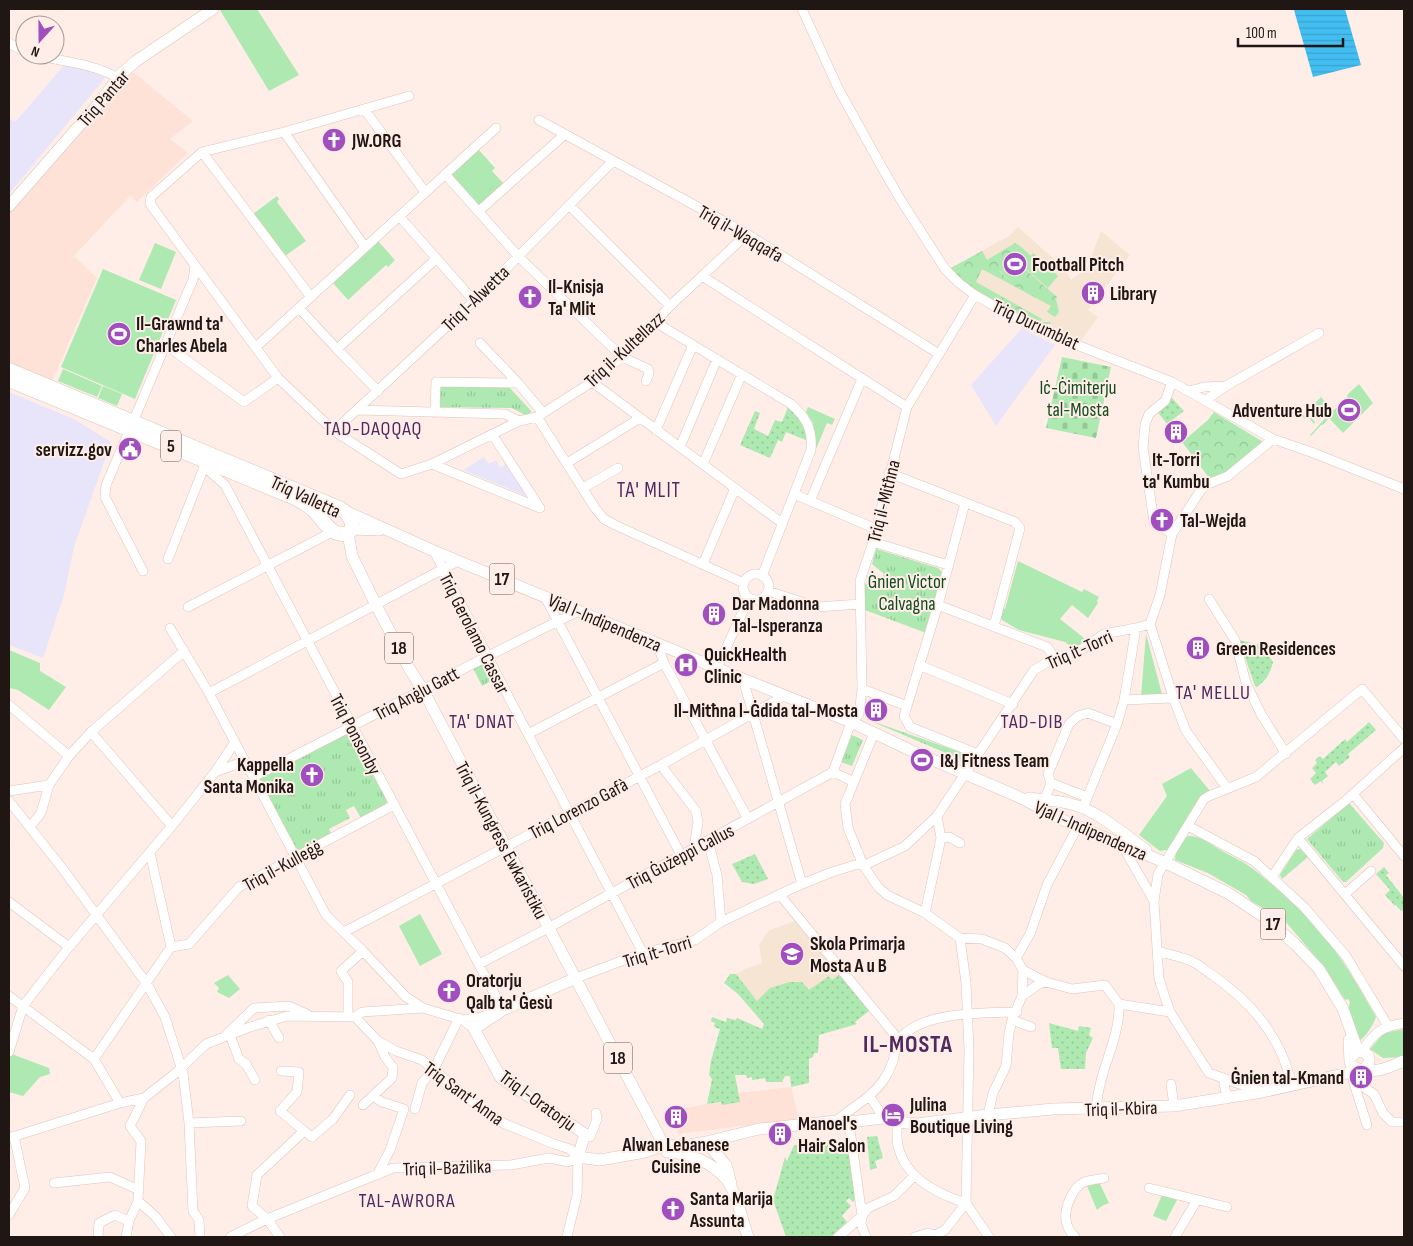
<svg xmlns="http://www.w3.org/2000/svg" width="1413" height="1246" font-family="'Sofia Sans Condensed',sans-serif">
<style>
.built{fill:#fee2d7}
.industrial{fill:#e8e5fb}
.education{fill:#f6e5d3}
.grass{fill:#ade9b1}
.forest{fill:url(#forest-crowns)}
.cemetery{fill:url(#cemetery-stones)}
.park{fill:url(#park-tufts);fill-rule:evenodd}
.garden{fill:url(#garden-dots)}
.water{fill:url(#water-rules)}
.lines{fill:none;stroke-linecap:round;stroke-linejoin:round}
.minor-casing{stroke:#dec4ba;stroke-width:10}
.major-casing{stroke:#dec4ba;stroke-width:12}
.highway-casing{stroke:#dec4ba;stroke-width:15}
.minor{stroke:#fff;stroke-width:9}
.major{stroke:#fff;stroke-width:11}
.highway{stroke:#fff;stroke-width:14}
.labels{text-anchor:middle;stroke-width:4;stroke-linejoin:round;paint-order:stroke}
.shield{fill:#ffeee8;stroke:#635854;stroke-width:1}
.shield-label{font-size:18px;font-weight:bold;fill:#201714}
.street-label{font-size:19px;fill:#201714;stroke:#ffeee8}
.poi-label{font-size:19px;font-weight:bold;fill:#201714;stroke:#ffeee8;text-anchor:start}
.park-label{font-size:19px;fill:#124b1e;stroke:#ffeee8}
.neighbourhood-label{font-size:20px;letter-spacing:1px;fill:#50295f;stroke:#ffeee8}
.quarter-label{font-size:21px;letter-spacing:1px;fill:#50295f;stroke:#ffeee8}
.district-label{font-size:24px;font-weight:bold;letter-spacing:1px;fill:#50295f;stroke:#ffeee8}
</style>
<defs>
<pattern id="forest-crowns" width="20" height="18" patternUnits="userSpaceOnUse" patternTransform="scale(1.25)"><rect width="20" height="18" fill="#ade9b1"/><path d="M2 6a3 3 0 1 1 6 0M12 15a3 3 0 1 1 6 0" fill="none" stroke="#95c797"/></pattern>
<pattern id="cemetery-stones" width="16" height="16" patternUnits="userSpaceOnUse" patternTransform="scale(1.25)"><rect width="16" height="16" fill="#ade9b1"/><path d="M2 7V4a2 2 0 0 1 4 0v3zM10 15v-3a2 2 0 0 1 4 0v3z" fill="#95c797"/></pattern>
<pattern id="park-tufts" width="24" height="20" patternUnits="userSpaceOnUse" patternTransform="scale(1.25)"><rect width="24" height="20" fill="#ade9b1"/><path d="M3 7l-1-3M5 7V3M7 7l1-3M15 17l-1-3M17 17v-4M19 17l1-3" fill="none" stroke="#95c797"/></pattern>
<pattern id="garden-dots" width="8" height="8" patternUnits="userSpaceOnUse" patternTransform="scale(1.25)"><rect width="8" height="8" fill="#ade9b1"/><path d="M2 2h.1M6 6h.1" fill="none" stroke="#95c797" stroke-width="1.8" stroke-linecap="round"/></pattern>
<pattern id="water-rules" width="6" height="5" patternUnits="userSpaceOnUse" patternTransform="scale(1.25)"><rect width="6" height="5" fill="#43bef1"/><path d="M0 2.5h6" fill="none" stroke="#3aa3ce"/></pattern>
</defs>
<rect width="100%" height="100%" fill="#ffeee8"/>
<path class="built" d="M133,72L193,121L170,139L188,153L137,202L130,196L74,256L97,278L51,384L9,365V211L111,93Z
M791,1087L799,1119L678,1134L672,1111L707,1104L739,1102L738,1093Z"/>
<path class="industrial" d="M66,63L96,72L105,78L9,194V118L14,121L17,120Z
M1022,328L1055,345L996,426L971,385Z
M9,392L74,419L111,442L74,547L64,595L43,658L9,645Z
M484,457L489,464L496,460L500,468L509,462L529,497L463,470Z"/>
<path class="education" d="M1018,227L1063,267L1071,280L1087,268L1101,231L1130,255L1088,310L1098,317L1080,342L1052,330L1051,324H1033L1031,321L951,268L1009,236Z
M795,921L840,974L832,980L829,976L809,991L757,1001L736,974L745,969L762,963L759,945L766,934L770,930Z"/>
<path class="grass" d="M222,9H257L299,75L269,91L220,10Z
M478,149L495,168L492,171L504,184L480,206L451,174Z
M277,196L279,199L277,202L306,241L285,256L253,214Z
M378,241L395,260L388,267L386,265L348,300L333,283Z
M155,243L176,252L161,289L139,280Z
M1020,246L1032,257L1011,281L999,270Z
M1036,256L1058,276L1048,288L1025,268Z
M103,269L176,300L135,399L61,367Z
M63,369L102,386L97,397L58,381Z
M1359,384L1373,403L1343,433L1329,418L1323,425H1321L1311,436L1310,435L1331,412L1345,402L1348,394Z
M103,386L122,394L117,406L98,398Z
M1321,397L1330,407L1324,416L1320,419L1311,417L1315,422L1314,424L1308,417L1305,419L1302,416Z
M808,407L835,419L832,425L827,423L816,449L813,423L806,412Z
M1018,561L1082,592L1084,589L1099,597L1097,601L1098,603L1088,618L1072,605L1060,619L1089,642L1075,650L1065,642L1019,630L1002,620L1000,616L1002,608L1005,609Z
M1146,634L1162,694L1141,696Z
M9,650L40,663V671L66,687L49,710L18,690L9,688Z
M1191,768L1210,791L1167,850L1160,851L1139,835L1167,796L1162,784Z
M1188,836C1202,836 1210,844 1222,851C1231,856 1240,860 1249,866C1276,886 1314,921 1334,949C1350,971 1363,994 1376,1017C1372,1027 1367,1035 1359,1041C1354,1030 1346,1014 1350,1002L1348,999L1345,1000L1325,968L1285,921L1251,901L1246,895L1208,873L1175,860C1175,851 1182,841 1188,836Z
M1300,849L1308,857L1282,879L1280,875L1296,850Z
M420,914L442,954L420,966L399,926Z
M228,975L240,989L229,998L217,992L219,988L214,983Z
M1404,1029V1057L1383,1058L1370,1049L1384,1033Z
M9,1053L49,1068L50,1074L40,1077L23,1096L9,1092Z
M1092,1183L1100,1184L1109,1203L1102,1206L1097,1210L1087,1186Z
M1162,1195L1177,1200L1166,1221L1153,1216Z"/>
<path class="forest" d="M1015,243L1020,246L999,271L1011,281L1033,253L1036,256L1025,269L1057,297L1056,299L1059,312L1055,317L1047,312L1051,306L982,269L976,282L1042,319L1040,322H1050L1051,324H1033L1031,321C1003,306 971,294 951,268L982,251L987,260Z
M1214,412L1263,442L1226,474L1210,479L1182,442L1208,420Z"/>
<path class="cemetery" d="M1062,357L1111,367L1096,438L1046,428Z"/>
<path class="park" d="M439,386L509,387L532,412L525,415L512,408L438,407Z
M876,549L938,568L943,573L926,633L865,610L864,583L876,588L884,574L872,564Z
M485,661L494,679L482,686L473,668Z
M866,719L968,755L969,759L967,762Z
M350,732L387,801L385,806L297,852L259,779ZM354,806L361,818L331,833L329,829L350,818L346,810Z
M852,735L863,740L852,766L841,762Z
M1349,803L1384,843L1383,848L1346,882H1343L1307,839Z"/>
<path class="garden" d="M1170,396L1184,411L1167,424L1156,410Z
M788,407L806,426L808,441L786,432L782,442L778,440L770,458L740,445L755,411L760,413L754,429L768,436L775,420L782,422Z
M1239,640L1261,645L1273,662C1270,674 1266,680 1257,687L1255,686Z
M1369,722L1376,730L1348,754L1350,757L1339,766L1336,762L1325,772L1328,776L1322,781L1324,785L1321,781L1315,785L1310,779L1316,773L1312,768L1317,763L1315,760L1320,756L1323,759L1345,739L1347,742Z
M755,854L768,879L754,884L742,882L732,864Z
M1384,867L1389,873L1386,875L1404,898V911L1403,910L1401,911L1396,905L1395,906L1385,895L1390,890L1376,874Z
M730,974H736L757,1001L770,988L790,982H802L809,990L829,976L832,980L840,974L870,1010L855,1022L857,1024L819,1035L818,1053H814L813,1057L809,1059V1083L791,1087L790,1076H785L782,1082H766L765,1078L752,1080V1077L747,1078L746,1075H735L740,1102L722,1105L721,1102L707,1104L712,1079L709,1075L711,1061L720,1029L714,1027L715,1023L711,1021L712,1017L726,1022L727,1018L736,1020L737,1018L762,1029L764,1024L738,994L724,983Z
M1049,1023L1078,1031L1079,1026L1091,1028L1089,1035L1093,1038L1086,1053L1085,1069H1061L1058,1048H1052Z
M877,1136L883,1158L875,1161L877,1168L870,1170L867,1137Z
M827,1142L828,1145L848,1143L851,1173L855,1200L853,1202L849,1198L846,1201L851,1206L842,1216L847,1222L831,1237H786L773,1200L785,1157L787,1161L794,1145Z"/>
<path class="water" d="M1298,9H1345L1361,65L1313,77L1294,10Z"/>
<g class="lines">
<g class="minor-casing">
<path id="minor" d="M802,9L839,90L884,171L902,202L945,269L959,283L975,295L1019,320L1051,335L1172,382L1273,439L1311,452L1404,489
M9,43L25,52
M35,55C63,62 92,63 118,78
M409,96L284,132L202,152L151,197L150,204L278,378L334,431L401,474L432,464L519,421L537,417L592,382L622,357L670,306L747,234
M364,109L425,192
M539,120L747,234L939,354
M284,132L365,247
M202,152L311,297
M445,174L518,256L622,357L648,369L649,374L646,381
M570,206L670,306
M479,211L564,135
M399,216L474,301
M702,276L907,407
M299,308L337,349L378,391
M655,322L791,404C806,417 813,430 811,450L762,576
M480,343L518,383L543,413
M166,345L244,402L278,378
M256,347L496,128
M337,349L436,259
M592,382L782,523
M1189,391L1204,387L1225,386
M1206,400L1226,386L1319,333
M357,410L505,414L519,421
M435,413L436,382L518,383
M537,417L595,508L604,519L615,525L744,583
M133,422L188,291L193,280L195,266
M130,429L106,485L105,497L143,571
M656,430L693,345
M334,431L474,301L613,161
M680,447L717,359
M207,461L208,470L225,485L503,1010L481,1017L463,1020
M567,463L640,418
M432,464L540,508L492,434
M703,464L742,374
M889,473L1015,522L1020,528L994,626
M583,488L618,468
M794,494L876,529
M810,501L862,379
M965,503L938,605L904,716L910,727L978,754
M1172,534L1154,522L1143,448L1145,425L1149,414L1165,401L1172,382
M873,542L948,565
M434,551L507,694L643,953
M168,559L206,462
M703,564L735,488
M743 587a13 13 0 1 1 26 0a13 13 0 1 1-26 0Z
M768,591L817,607L860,604
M545,597L681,855
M1209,599L1235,640L1246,683L1261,714L1286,754
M938,605L1047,647L1055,658
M188,607L332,532
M1150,624L1175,703L1186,731L1227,788
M170,628L209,693L326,915L363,951L406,997L423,1008L463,1020L474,1029
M657,643L664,663L748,819
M919,665L1013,704
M717,668L749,598
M743,679L802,884
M862,689L907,706
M209,693L458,561
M1124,700L1173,698
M9,705L69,756
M91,732L172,826
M874,733L845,804L848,828L863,865L878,887L887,895L925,913L960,938L982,939L1005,948L1016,958L1023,970L1022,996L1012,1020L1009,1033L1006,1066L993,1093L988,1115
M528,734L664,663
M661,765L696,811L698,822L694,848
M215,772L245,761
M833,772L854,782
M253,777C362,722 469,664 579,611
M1051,783L1087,797
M9,791L49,785
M1353,794L1404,856
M9,801L62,868L147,984L165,1017L183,1073L189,1123L193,1211L199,1220L200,1237
M1044,801L1051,783L1048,774L1069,724L1078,716L1088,713L1117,724
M1083,808L1117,724L1124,700L1136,628
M1188,826L1254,861L1304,907L1346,956L1388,1026
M30,827L41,813L49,785L69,756L91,732L184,651
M941,838L949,837L960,843
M1298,838L1404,966
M708,841L717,875L721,922
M1122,845L1154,901
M150,853L171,947
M867,864L905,846L937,816L1034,670L1055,658L1072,654L1079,651L1104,634L1136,628L1150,624L1160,595L1172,534L1201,490L1208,484L1228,476L1273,439
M1272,877L1298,838L1344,802L1404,748
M1345,894L1371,871
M780,895L899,1040
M9,902L69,947
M925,913L941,838L937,816
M344,932L661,765L784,696
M960,938L966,983L969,1050L966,1203L989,1237
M1158,951C1170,955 1184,957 1195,963C1201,966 1207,972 1214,976C1251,1003 1278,1033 1290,1078L1285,1087
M1016,958L1030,934L1047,885L1078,826
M479,964L548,928L833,772L851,722L859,714L862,689L860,581L873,542L907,407L975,295
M1023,970L1046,982L1072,989L1105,985L1119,1004
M576,978L643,953L695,940L721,922L802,884L832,872L855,865H863
M9,996L94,1059L120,1103
M1022,996L1039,984L1046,982
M1119,1004L1170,1012
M348,1016V982L341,971L363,951
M355,1017L378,1041L396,1051L422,1060L478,1106L503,1123L554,1144L570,1149L578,1157
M269,1020L279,1038
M1012,1020L1031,1027
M230,1035L239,1059L246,1064L255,1080
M225,1036L254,1008L289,1006L307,1014
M1362,1051C1374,1032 1382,1027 1404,1023
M9,1052L23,1006L69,947L172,826L215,772L235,742
M94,1059L171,947L189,944L239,887L394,805
M1223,1078L1227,1099
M1353,1080L1374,1094L1383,1113L1392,1122H1404
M1353,1080L1367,1125
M1171,1084L1174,1106
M1262,1092L1209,1073L1170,1012L1159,979L1154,901L1158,874L1204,799L1209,796L1256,777L1362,689L1404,739
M373,1096L382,1102L404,1109L390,1150L377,1175
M868,1098L872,1100L884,1118
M363,1105L392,1078L393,1067L385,1057L378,1041
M1096,1108C1097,1100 1098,1093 1100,1085C1106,1058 1120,1033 1119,1004
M415,1109L422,1083L434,1069L459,1018
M836,1121C851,1108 871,1098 883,1081C887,1075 891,1067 893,1061C895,1054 895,1044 900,1039C921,1011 985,1013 1017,1012
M849,1122L862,1216L861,1224L866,1237
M898,1122C890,1168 928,1191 966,1203L945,1230L935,1235L928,1233L915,1237
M189,1123L241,1121
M304,1131L312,1137L333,1119L350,1095
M590,1137L597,1119L596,1113
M9,1138L120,1103L144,1098L177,1072L206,1044L250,1027L287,1016L355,1017L362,1012L423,1008
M54,1183L110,1177L139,1190
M1149,1188L1227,1207
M138,1201L155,1216L171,1237
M9,1215L25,1188L14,1136
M98,1237L99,1223L115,1215L129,1221
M126,1237L129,1221L138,1201L141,1141L130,1126L144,1098
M230,1237L267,1219L393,1168L511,1165L549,1158L568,1162L578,1157
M280,1237L267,1219L252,1206L257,1175L304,1131L280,1111L297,1092L299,1072L281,1071
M567,1237L577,1195L578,1157
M838,1237L862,1216L868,1208L894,1196L914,1176
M1075,1237C1071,1233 1067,1227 1066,1220C1064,1208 1073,1187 1084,1182C1090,1180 1098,1179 1104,1178
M1175,1237L1197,1200"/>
</g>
<g class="major-casing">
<path id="major" d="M9,206L100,102L121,74L136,61L213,9
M345,511L434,551L743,679L851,722L912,751L1019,797L1063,820L1164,862L1228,893L1264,917L1295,944L1319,969L1343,1009L1358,1051
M351,529L380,530
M348,533L352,556L376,605L409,668L423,690L660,1138L662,1146
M1029,798C1042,800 1057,800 1071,804C1099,811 1123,834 1146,850
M576,978L503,1010L474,1029L501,1078L585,1134L578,1157L600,1160L645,1152L662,1146L689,1145L706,1142L759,1129L836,1121L849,1122L884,1118L898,1122L917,1124L988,1115L1053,1109L1174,1106L1262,1092L1348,1073L1354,1068
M1349,1040L1350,1062L1352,1066L1361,1070C1368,1067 1371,1062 1368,1055L1362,1051L1356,1052L1351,1057
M1363,1069C1377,1074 1391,1066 1404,1061
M706,1142L726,1165L731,1184
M667,1152C688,1153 711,1161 726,1179C737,1192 742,1220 748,1237"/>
</g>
<g class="highway-casing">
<path id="highway" d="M9,370L339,508C355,515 358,539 337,533C329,531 319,515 312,509C307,505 301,501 295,498L9,380"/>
</g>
<use href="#minor" class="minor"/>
<use href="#major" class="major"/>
<use href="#highway" class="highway"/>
</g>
<defs>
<g id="church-disc" transform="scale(1.25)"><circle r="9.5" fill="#a14fbf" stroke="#ffeee8"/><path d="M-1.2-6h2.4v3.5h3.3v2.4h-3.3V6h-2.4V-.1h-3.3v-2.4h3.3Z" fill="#fff"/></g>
<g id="stadium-disc" transform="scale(1.25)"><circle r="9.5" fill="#a14fbf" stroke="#ffeee8"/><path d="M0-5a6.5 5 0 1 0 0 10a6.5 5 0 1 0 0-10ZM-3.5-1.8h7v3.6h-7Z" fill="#fff"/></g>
<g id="building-disc" transform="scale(1.25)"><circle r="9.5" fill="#a14fbf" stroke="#ffeee8"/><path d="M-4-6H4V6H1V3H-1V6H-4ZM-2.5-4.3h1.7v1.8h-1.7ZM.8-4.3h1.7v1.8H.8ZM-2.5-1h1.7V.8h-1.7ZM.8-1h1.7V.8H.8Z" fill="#fff"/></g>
<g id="civic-disc" transform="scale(1.25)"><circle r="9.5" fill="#a14fbf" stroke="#ffeee8"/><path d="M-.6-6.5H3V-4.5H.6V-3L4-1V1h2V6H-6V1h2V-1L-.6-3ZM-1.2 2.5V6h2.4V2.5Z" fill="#fff"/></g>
<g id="hospital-disc" transform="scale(1.25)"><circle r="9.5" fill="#a14fbf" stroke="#ffeee8"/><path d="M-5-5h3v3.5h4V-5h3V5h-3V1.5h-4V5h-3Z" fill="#fff"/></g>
<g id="school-disc" transform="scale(1.25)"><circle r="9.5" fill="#a14fbf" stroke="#ffeee8"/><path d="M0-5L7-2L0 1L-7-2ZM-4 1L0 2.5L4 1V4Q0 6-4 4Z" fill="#fff"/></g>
<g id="hotel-disc" transform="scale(1.25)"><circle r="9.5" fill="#a14fbf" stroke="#ffeee8"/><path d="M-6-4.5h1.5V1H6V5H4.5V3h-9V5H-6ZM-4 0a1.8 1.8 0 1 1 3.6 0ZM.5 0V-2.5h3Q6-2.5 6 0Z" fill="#fff"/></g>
</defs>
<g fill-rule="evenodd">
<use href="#church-disc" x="334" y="140"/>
<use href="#stadium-disc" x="1015" y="264"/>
<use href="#building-disc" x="1093" y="293"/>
<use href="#church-disc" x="530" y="297"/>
<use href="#stadium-disc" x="119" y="334"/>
<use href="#stadium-disc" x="1349" y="410"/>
<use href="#building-disc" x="1176" y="432"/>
<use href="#civic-disc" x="130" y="449"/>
<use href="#church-disc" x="1162" y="520"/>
<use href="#building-disc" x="714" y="614"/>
<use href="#building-disc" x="1198" y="648"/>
<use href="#hospital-disc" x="686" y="665"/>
<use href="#building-disc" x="876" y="710"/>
<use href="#stadium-disc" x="922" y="760"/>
<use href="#church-disc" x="312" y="775"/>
<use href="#school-disc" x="792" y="954"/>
<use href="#church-disc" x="449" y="991"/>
<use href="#building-disc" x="1361" y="1077"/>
<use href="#hotel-disc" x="893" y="1115"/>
<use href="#building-disc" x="676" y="1117"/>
<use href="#building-disc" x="780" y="1134"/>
<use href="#church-disc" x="673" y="1209"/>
</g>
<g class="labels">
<g class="shield">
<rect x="161" y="430.5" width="20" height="31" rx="4"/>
<rect x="489.5" y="563.5" width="25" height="31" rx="4"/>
<rect x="385" y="632.5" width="28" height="31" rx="4"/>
<rect x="1260.5" y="908.5" width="25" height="31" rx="4"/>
<rect x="604" y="1042.5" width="28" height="31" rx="4"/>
</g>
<g class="shield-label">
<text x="171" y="452">5</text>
<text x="502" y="585">17</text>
<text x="399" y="654">18</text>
<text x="1273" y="930">17</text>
<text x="618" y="1064">18</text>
</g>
<g class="street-label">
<text transform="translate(103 98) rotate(-49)" y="7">Triq Pantar</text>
<text transform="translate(741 233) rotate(30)" y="7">Triq il-Waqqafa</text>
<text transform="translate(475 298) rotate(-44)" y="7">Triq l-Alwetta</text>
<text transform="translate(1036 324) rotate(25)" y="7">Triq Durumblat</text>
<text transform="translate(624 349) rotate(-43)" y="7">Triq il-Kultellazz</text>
<text transform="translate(306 496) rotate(25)" y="7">Triq Valletta</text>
<text transform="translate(883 501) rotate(-76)" y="7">Triq il-Mitħna</text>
<text transform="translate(605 622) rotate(23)" y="7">Vjal l-Indipendenza</text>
<text transform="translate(475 633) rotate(63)" y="7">Triq Gerolamo Cassar</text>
<text transform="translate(1079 649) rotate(-24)" y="7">Triq it-Torri</text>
<text transform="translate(416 693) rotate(-28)" y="7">Triq Anġlu Gatt</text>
<text transform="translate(356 734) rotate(62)" y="7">Triq Ponsonby</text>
<text transform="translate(578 808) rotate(-28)" y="7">Triq Lorenzo Gafà</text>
<text transform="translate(1091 830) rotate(24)" y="7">Vjal l-Indipendenza</text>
<text transform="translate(502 840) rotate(62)" y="7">Triq il-Kungress Ewkaristiku</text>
<text transform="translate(680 856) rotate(-28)" y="7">Triq Ġużeppi Callus</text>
<text transform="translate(282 865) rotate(-29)" y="7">Triq il-Kulleġġ</text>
<text transform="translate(657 951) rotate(-17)" y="7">Triq it-Torri</text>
<text transform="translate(464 1093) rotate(36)" y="7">Triq Sant' Anna</text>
<text transform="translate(538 1100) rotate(36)" y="7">Triq l-Oratorju</text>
<text transform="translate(1121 1108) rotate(-2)" y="7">Triq il-Kbira</text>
<text transform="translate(447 1167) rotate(-2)" y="7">Triq il-Bażilika</text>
</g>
<g class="poi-label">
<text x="352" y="147">JW.ORG</text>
<text x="1032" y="271">Football Pitch</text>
<text x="548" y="293">Il-Knisja<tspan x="548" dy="22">Ta' Mlit</tspan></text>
<text x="1110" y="300">Library</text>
<text x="136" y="330">Il-Grawnd ta'<tspan x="136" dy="22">Charles Abela</tspan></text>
<text x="1332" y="417" text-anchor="end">Adventure Hub</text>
<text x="112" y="456" text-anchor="end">servizz.gov</text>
<text x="1176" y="466" text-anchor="middle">It-Torri<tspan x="1176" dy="22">ta' Kumbu</tspan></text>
<text x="1180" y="527">Tal-Wejda</text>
<text x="732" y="610">Dar Madonna<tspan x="732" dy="22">Tal-Isperanza</tspan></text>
<text x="1216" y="655">Green Residences</text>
<text x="704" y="661">QuickHealth<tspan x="704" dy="22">Clinic</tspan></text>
<text x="858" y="717" text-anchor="end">Il-Mitħna l-Ġdida tal-Mosta</text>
<text x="940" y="767">I&amp;J Fitness Team</text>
<text x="294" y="771" text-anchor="end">Kappella<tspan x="294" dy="22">Santa Monika</tspan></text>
<text x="810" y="950">Skola Primarja<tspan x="810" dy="22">Mosta A u B</tspan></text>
<text x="466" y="987">Oratorju<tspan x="466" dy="22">Qalb ta' Ġesù</tspan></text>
<text x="1344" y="1084" text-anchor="end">Ġnien tal-Kmand</text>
<text x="910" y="1111">Julina<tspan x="910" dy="22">Boutique Living</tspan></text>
<text x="798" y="1130">Manoel's<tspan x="798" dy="22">Hair Salon</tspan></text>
<text x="676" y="1151" text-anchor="middle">Alwan Lebanese<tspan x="676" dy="22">Cuisine</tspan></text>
<text x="690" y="1205">Santa Marija<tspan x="690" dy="22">Assunta</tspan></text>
</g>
<g class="park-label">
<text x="1078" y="394">Iċ-Ċimiterju<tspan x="1078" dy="22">tal-Mosta</tspan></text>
<text x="907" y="588">Ġnien Victor<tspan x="907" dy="22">Calvagna</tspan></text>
</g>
<g class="neighbourhood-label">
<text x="373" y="435">TAD-DAQQAQ</text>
<text x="1213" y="699">TA' MELLU</text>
<text x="482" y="728">TA' DNAT</text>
<text x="1032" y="728">TAD-DIB</text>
<text x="407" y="1207">TAL-AWRORA</text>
</g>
<g class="quarter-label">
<text x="649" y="497">TA' MLIT</text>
</g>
<g class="district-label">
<text x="908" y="1052">IL-MOSTA</text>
</g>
</g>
<rect width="1413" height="1246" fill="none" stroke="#201714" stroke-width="20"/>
<g transform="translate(40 40) rotate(201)"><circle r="24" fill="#ffeee8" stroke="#a69893"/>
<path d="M0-4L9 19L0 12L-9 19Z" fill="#a14fbf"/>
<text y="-8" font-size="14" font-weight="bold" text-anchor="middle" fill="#201714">N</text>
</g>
<path d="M1238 38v8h105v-8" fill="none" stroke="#201714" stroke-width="2.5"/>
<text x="1246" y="38" font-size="15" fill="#201714" stroke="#ffeee8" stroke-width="4" paint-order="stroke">100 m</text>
</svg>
